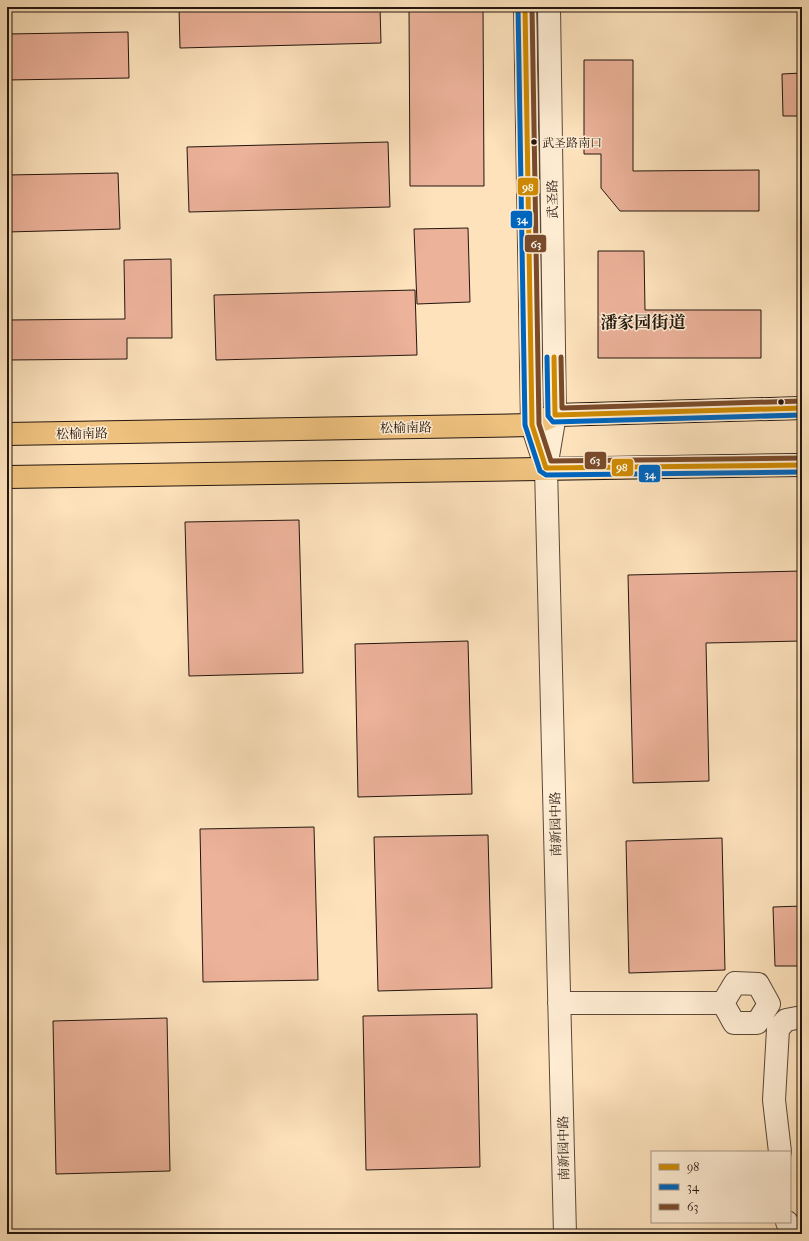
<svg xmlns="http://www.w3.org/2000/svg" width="809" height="1241" font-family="'IM FELL French Canon','Noto Serif SC',serif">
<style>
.building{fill:#ecb29a;stroke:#23160e}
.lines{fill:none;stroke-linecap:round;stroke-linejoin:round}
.minor-casing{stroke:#5a493a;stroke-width:24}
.major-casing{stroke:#23160e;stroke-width:24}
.minor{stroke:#feecd3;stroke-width:22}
.major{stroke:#eec17e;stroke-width:22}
.bus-1-casing{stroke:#feecd3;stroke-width:8}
.bus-2-casing{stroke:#feecd3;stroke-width:8}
.bus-3-casing{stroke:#feecd3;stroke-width:8}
.bus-1{stroke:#cd8903;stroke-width:5}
.bus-2{stroke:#0065bd;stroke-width:5}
.bus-3{stroke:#7a4b2a;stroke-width:5}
.bus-dot{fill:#23160e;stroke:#feecd3;stroke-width:1.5}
.labels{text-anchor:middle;stroke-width:3;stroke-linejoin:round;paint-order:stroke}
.bus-label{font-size:12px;fill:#23160e;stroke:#feecd3;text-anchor:start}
.street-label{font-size:13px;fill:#23160e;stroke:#feecd3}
.district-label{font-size:17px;font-weight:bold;fill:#23160e;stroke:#feecd3}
.line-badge{stroke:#feecd3;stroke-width:1.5}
.badge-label{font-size:11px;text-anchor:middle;font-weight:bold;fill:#fff}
</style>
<rect width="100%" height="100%" fill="#fde2bc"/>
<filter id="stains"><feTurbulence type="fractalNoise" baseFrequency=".005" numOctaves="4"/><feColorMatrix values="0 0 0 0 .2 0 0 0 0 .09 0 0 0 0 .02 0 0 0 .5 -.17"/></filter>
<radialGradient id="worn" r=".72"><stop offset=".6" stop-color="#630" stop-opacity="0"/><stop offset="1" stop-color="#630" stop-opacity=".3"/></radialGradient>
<path class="building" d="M179,7H380L381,43L180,48Z
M409,7H483L484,186H410Z
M128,32L129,78L7,80V34Z
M584,60H633V171L759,170V211H620L601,188V154H584Z
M802,73V116H783L782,74Z
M388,142L390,207L189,212L187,147Z
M118,173L120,229L7,232V175Z
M468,228L470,302L417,304L414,229Z
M598,251H644L645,310H761V358H598Z
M171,259L172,338H127V359L7,360V320L125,319L124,260Z
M415,290L417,355L216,360L214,295Z
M299,520L303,673L189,676L185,522Z
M802,571V641L706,643L709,781L633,783L628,575Z
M468,641L472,794L358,797L355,644Z
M314,827L318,980L203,982L200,829Z
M488,835L492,988L378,991L374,837Z
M722,838L725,970L629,973L626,841Z
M802,906V966H775L773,907Z
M477,1014L480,1167L366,1170L363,1016Z
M167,1018L170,1171L56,1174L53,1021Z
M744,1232V1234H639Z"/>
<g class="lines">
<g class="minor-casing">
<path id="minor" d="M525,7L532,425L545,465
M549,7L555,415L546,468L565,1234
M735,983L758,984L769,1004L757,1023H734L723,1003Z
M559,1003H723
M780,1152L774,1100L778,1029L786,1020L802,1017
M787,1222L792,1234"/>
</g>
<g class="major-casing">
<path id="major" d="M7,434L532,425L555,415L802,408
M7,477L802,465"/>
</g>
<use href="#minor" class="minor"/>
<use href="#major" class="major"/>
<g class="bus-1-casing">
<path id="bus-1" d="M525,7L532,425L546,468L802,465
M554,357L555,415L802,408"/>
</g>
<g class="bus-2-casing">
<path id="bus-2" d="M518,7L525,425L540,471L546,475L802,472
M547,357L548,416L553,422L802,415"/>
</g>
<g class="bus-3-casing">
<path id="bus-3" d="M532,7L539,424L551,461L802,458
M561,357L562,408L802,401"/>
</g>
<use href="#bus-1" class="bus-1"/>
<use href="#bus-2" class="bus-2"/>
<use href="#bus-3" class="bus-3"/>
</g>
<g class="bus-dot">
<circle cx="534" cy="142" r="3.5"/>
<circle cx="781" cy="402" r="3.5"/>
</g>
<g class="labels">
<g class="bus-label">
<text x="542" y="147">武圣路南口</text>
</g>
<g class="street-label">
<text transform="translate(552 199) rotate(-91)" y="5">武圣路</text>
<text transform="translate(406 427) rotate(-1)" y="5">松榆南路</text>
<text transform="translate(82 433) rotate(-1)" y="5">松榆南路</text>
<text transform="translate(555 824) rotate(-91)" y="5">南新园中路</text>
<text transform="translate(563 1148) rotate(-91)" y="5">南新园中路</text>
</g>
<g class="district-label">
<text x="643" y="328">潘家园街道</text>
</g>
</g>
<g class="line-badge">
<rect x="517" y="177" width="22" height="19" rx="4" fill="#cd8903"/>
<rect x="510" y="210" width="23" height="19" rx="4" fill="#0065bd"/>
<rect x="524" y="234" width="23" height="19" rx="4" fill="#7a4b2a"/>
<rect x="584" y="451" width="23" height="19" rx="4" fill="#7a4b2a"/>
<rect x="611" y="458" width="23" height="19" rx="4" fill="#cd8903"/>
<rect x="638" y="464" width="23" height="19" rx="4" fill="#0065bd"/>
</g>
<g class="badge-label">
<text x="528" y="191">98</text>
<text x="522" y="223">34</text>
<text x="536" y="248">63</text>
<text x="595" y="464">63</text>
<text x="622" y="471">98</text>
<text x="650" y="478">34</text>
</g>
<rect width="809" height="1241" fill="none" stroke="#fde2bc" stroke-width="24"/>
<rect x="8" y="8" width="793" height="1225" fill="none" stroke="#23160e" stroke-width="2"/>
<rect x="12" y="12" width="785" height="1217" fill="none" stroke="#23160e"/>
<rect x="651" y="1151" width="140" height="72" fill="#feecd3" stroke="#a69684"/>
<rect x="659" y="1164" width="20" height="6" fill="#cd8903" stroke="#a69684"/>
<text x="687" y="1171" font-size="12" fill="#23160e">98</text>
<rect x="659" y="1184" width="20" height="6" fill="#0065bd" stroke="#a69684"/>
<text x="687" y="1191" font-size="12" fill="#23160e">34</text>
<rect x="659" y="1204" width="20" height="6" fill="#7a4b2a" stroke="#a69684"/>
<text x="687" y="1211" font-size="12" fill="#23160e">63</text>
<rect width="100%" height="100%" filter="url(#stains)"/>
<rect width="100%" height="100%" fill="url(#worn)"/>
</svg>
